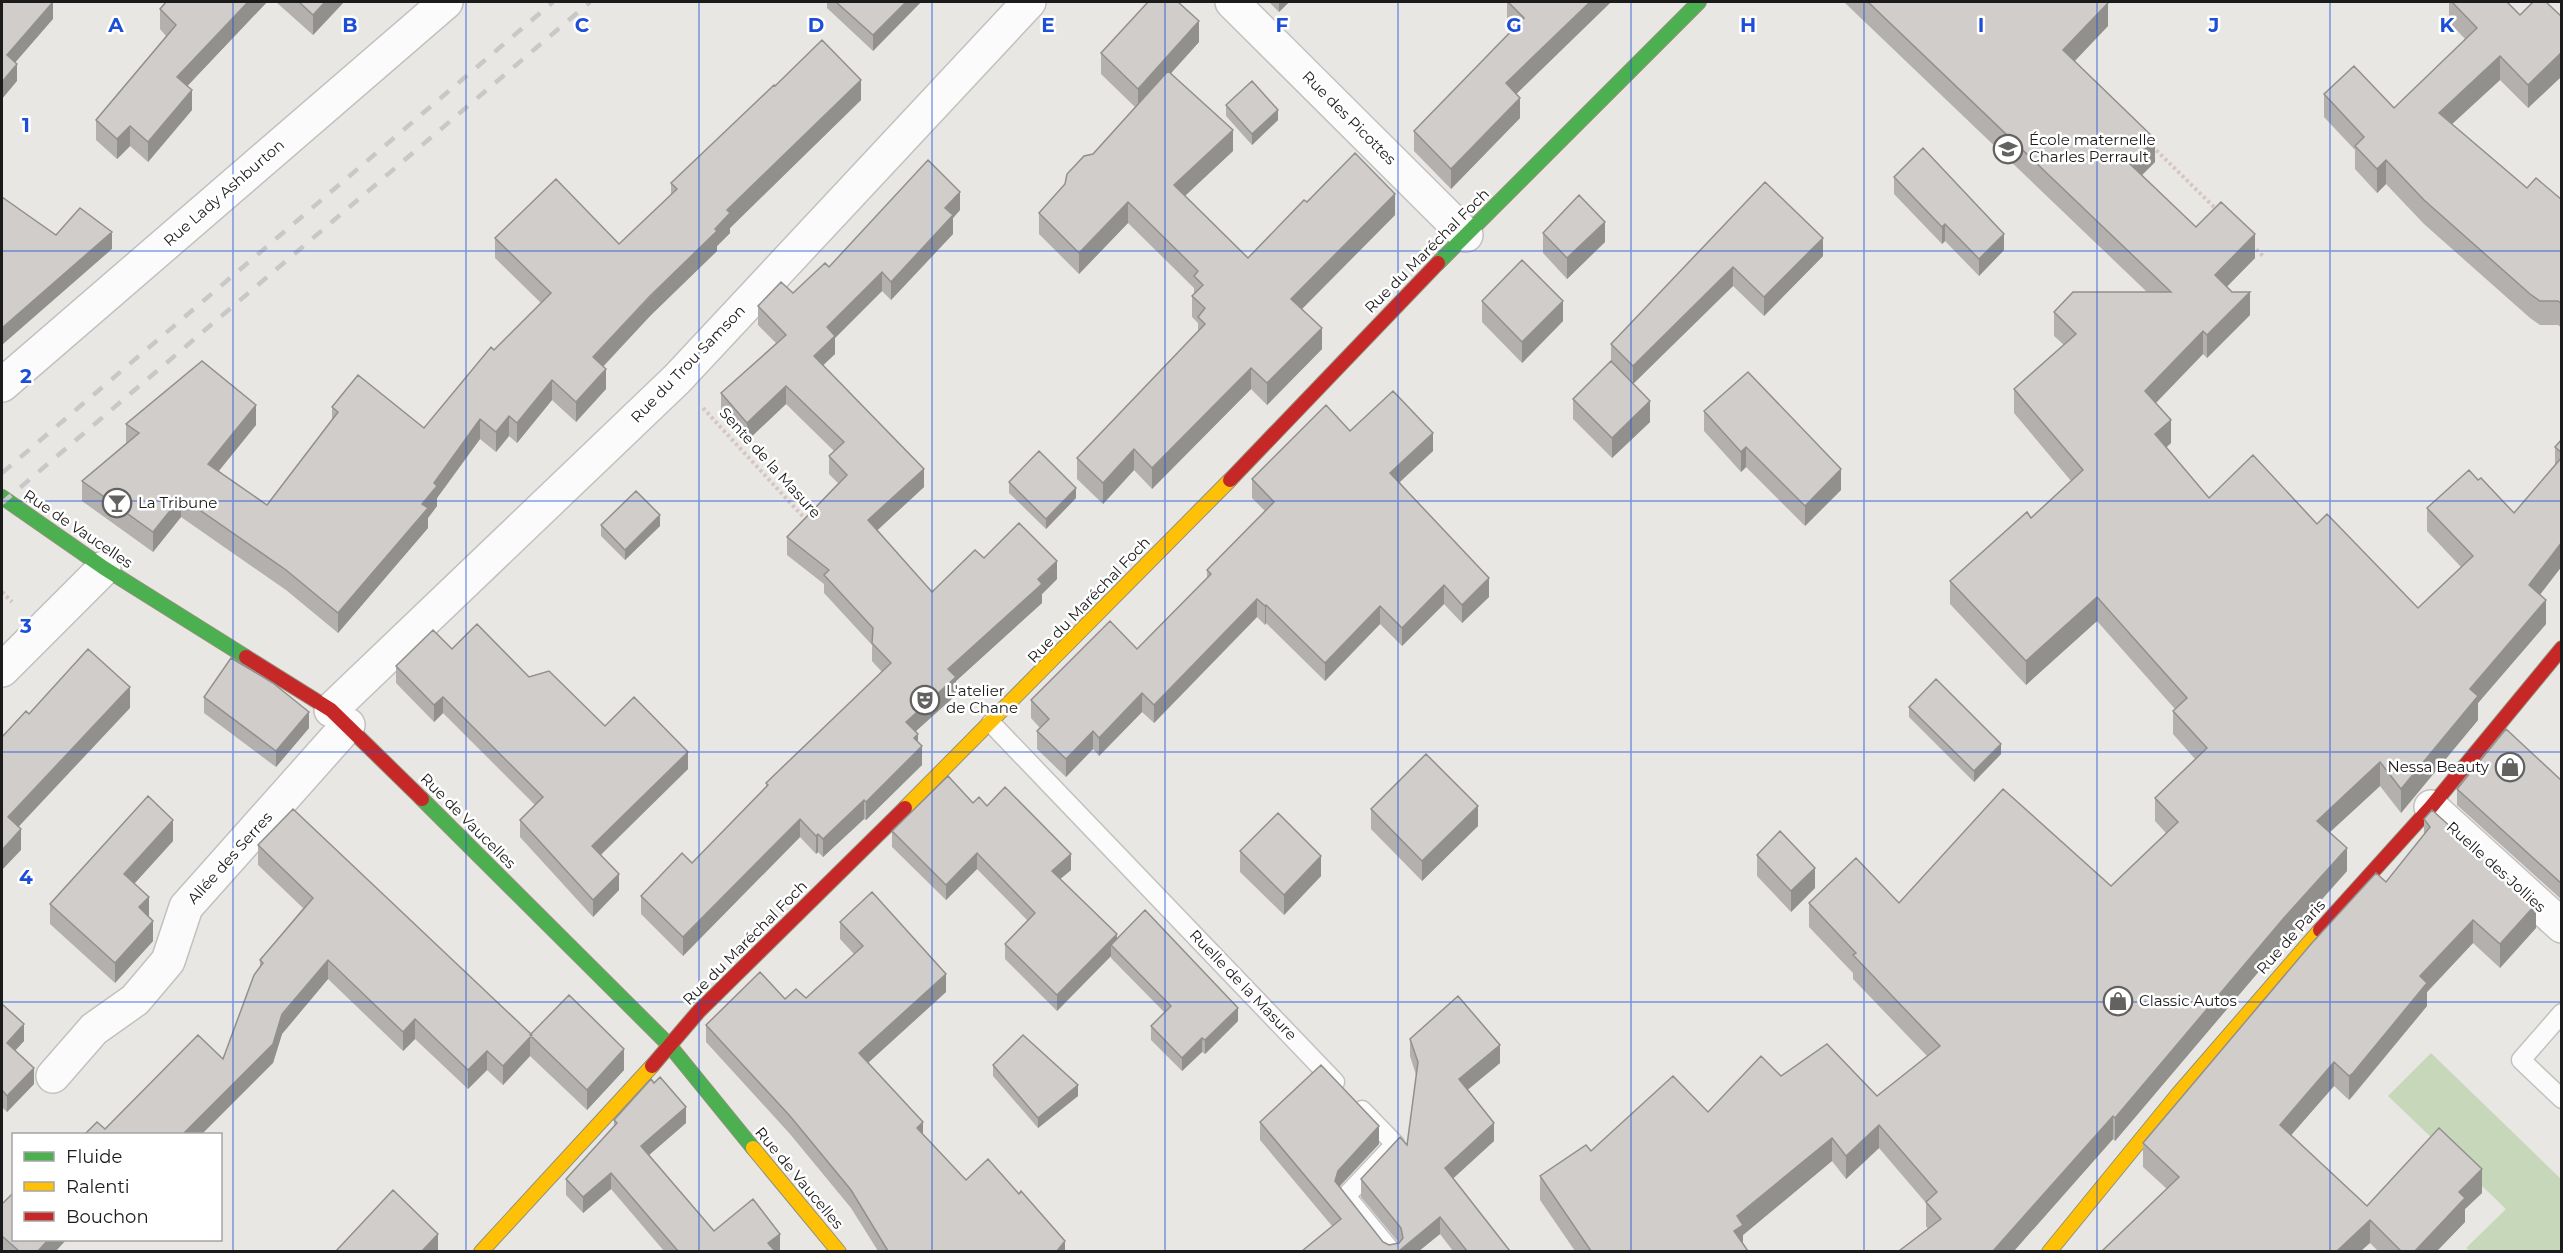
<svg xmlns="http://www.w3.org/2000/svg" width="2563" height="1253" font-family="Montserrat,sans-serif">
<style>
.forest{fill:#c6d8b9}
.lines{fill:none;stroke-linecap:round;stroke-linejoin:round}
.lane-casing{stroke:#c2c1bf;stroke-width:21}
.street-casing{stroke:#c2c1bf;stroke-width:36}
.fast-casing{stroke:#92917c;stroke-width:16}
.slow-casing{stroke:#92917c;stroke-width:16}
.jam-casing{stroke:#92917c;stroke-width:16}
.path{stroke:#d5c6c4;stroke-width:4;stroke-dasharray:3 3;stroke-linecap:butt}
.lane{stroke:#fcfbfb;stroke-width:18}
.street{stroke:#fcfbfb;stroke-width:33}
.fast{stroke:#4caf50;stroke-width:14}
.slow{stroke:#ffc107;stroke-width:14}
.jam{stroke:#c62828;stroke-width:14}
.rail{stroke:#c9c8c8;stroke-width:4.5;stroke-dasharray:12 12;stroke-linecap:butt}
.wall{fill:#b3b0ae}
.shaded-wall{fill:#92908d}
.building{fill:#d0cdca;stroke:#92908d;stroke-width:1.5}
.grid{fill:none;stroke:#1d4ed8;stroke-width:1.5;stroke-opacity:0.55}
.labels{text-anchor:middle;stroke-width:5;stroke-linejoin:round;paint-order:stroke}
.street-label{font-size:15px;fill:#1b1b1b;stroke:#fff}
.poi-label{font-size:15px;fill:#1b1b1b;stroke:#fff;text-anchor:start}
.grid-label{font-size:20px;text-anchor:middle;font-weight:bold;fill:#1d4ed8;stroke:#fff;stroke-width:5;stroke-linejoin:round;paint-order:stroke}
</style>
<rect width="100%" height="100%" fill="#e9e7e3"/>
<path class="forest" d="M2431,1053L2561,1179V1251H2470L2466,1248L2506,1209L2388,1096Z"/>
<g class="lines">
<g class="lane-casing">
<path id="lane" d="M991,723L1335,1082
M2562,1013L2521,1060L2562,1099
M1362,1110L1395,1144L1346,1196L1392,1252"/>
</g>
<g class="street-casing">
<path id="street" d="M1232,2L1466,235
M2,385L446,2
M2,670L104,568
M331,710L677,379L1029,2
M2431,807L2562,926
M53,1076L94,1029L135,1000L168,961L186,907L348,725"/>
</g>
<g class="fast-casing">
<path id="fast" d="M1438,263L1699,2
M2,497L104,568L246,657
M422,799L670,1046L753,1148"/>
</g>
<g class="slow-casing">
<path id="slow" d="M905,808L1230,480
M753,1148L839,1252
M481,1252L652,1066
M2049,1252L2178,1094L2320,930"/>
</g>
<g class="jam-casing">
<path id="jam" d="M1230,480L1438,263
M246,657L331,710L422,799
M2320,930L2431,807L2562,648
M652,1066L699,1011L905,808"/>
</g>
<path class="path" d="M2152,146L2217,210
M2252,245L2264,257
M703,408L808,522
M2,592L12,602
M952,680L964,692"/>
<use href="#lane" class="lane"/>
<use href="#street" class="street"/>
<use href="#fast" class="fast"/>
<use href="#slow" class="slow"/>
<use href="#jam" class="jam"/>
<path class="rail" d="M2,473L553,2
M2,503L590,2"/>
</g>
<path class="wall" d="M166,2H267L187,86L192,110L148,162L130,146L117,159L96,140V120L166,36L160,29V9Z
M276,2H344L313,35Z
M827,2H921L873,51L827,8Z
M1269,2H1289L1279,12Z
M1507,2H1611L1516,94L1520,118L1451,189L1414,151V131L1514,28L1507,20Z
M1844,2H2107L2108,26L2075,61L2155,162L2142,175L2196,227L2255,258L2226,287L2250,315L2207,358L2203,354L2156,403L2171,443L2166,447L2209,498L2317,524L2418,608L2461,567L2427,531V508L2478,480L2514,513L2555,465V447L2562,439V566L2539,595L2546,624L2478,703V720L2401,813L2380,786L2330,832L2347,871L2283,943L2115,1141L2113,1139L2014,1251H1899L1928,1229L1926,1226V1203L1879,1148L1846,1179L1832,1161L1743,1235V1243L1748,1251H1575L1540,1200V1176L1591,1151L1708,1112L1781,1076L1877,1096L1927,1056L1853,979V973L1809,927V903H1899L2111,886L2166,833L2155,821V798L2195,759L2173,734V711L2175,709L2097,621L2026,685L1950,604V581L2031,518L2071,481L2014,413V389L2064,345L2054,336V312L2147,292Z
M2449,2H2507L2520,15L2562,17V76L2528,108L2500,80L2452,124L2527,188L2562,200V328L2558,325H2540L2530,318L2424,224L2386,184L2377,193L2355,169V150L2324,117V94L2394,108L2466,40L2449,22Z
M1199,42L1171,73L1233,151L1185,196L1248,258L1307,202L1395,215L1302,309L1322,349L1267,405L1251,389L1152,489L1134,470L1103,504L1077,479V458L1198,331V323L1192,317V296L1194,294V288L1128,223L1079,274L1039,234V213L1135,107L1101,74V53Z
M775,86L861,100L730,228V233L717,246V251L650,316L603,367L606,389L576,422L552,400L517,443L509,436L496,452L480,439L437,498V506L428,518V528L338,633L286,590L181,517L153,552L82,501V481L126,443V424L256,425L219,471L267,505L332,421V407L424,428L494,350L541,303L495,258V238L619,244L671,195V183Z
M1226,105L1278,120L1252,145L1226,116Z
M1894,177L2004,250L1979,276L1945,241L1942,244L1894,194Z
M1765,182L1823,256L1764,316L1733,286L1633,384L1650,422L1612,458L1573,419V399L1611,362V344Z
M960,210L953,218V234L891,300L882,291L835,338V354L823,365L924,487L877,530L932,592L984,558L1057,579L1042,594V603L956,681V695L916,731L922,765L866,820L864,819L823,857L818,852L816,854L800,837L683,956L641,914V896L692,863L766,787V783L882,672L872,661V645L824,593V584L787,555V537L838,483L829,474V456L834,451L786,404L747,441L721,412V393L776,343L758,325V306L793,293L829,267Z
M1543,233L1605,242L1567,279L1543,253Z
M1482,301L1563,321L1522,363L1482,322Z
M1704,411L1841,490L1805,526L1746,467L1741,472L1704,431Z
M1350,431L1433,451L1400,482L1489,597L1462,623L1444,604L1402,646L1380,624L1325,681L1266,623L1265,625L1257,617L1154,723L1142,712L1099,756L1093,749L1066,777L1037,749V731L1040,728L1031,718V700L1137,649L1207,578V570L1265,511L1252,498V479Z
M1009,482L1076,498L1046,529L1009,493Z
M601,525L660,526L625,560L601,536Z
M452,649L529,677L605,726L688,769L601,855L619,890L593,917L520,837V820L535,805L443,713L434,722L396,683V666Z
M204,697L309,728L276,767L204,713Z
M1909,707L2001,754L1974,782L1909,717Z
M2562,781V900L2457,805V789Z
M973,803L987,806L1071,870L1060,879L1117,938L1238,1021L1205,1054L1202,1052L1182,1071L1151,1040V1026L1165,1013L1111,958V956L1057,1011L1005,959V944L1028,921L977,869L946,900L892,847V831Z
M1371,809L1478,826L1422,881L1371,829Z
M2424,819L2536,928L2500,968L2473,943L2427,992V1006L2353,1096L2349,1100L2334,1086L2291,1135L2367,1206L2482,1193L2465,1209V1222L2437,1251H2378L2370,1243L2167,1189L2143,1167V1143L2386,882L2424,835Z
M173,841L134,884L149,917L153,941L115,983L50,924V904Z
M258,845L531,1035L624,1070L587,1110L530,1056L503,1085L487,1070L468,1089L415,1039L403,1051L328,979L282,1034L273,1063L105,1129L223,1059L260,968V960L303,908L258,865Z
M1240,851L1321,876L1284,915L1240,872Z
M1757,855L1815,888L1791,912L1757,876Z
M840,922L946,992L868,1063L923,1134L966,1180L1065,1251H878L851,1208L790,1134L706,1042V1025L785,999L806,998L854,954L840,939Z
M2,1004L24,1041L15,1051L34,1084L7,1112L2,1107Z
M1410,1039L1500,1063L1467,1090L1494,1141L1453,1178L1510,1251H1453L1440,1234L1419,1251H1302L1332,1226L1260,1140V1122L1379,1144L1339,1187L1383,1242L1389,1245L1399,1243L1361,1197V1179L1407,1145L1416,1075L1410,1056Z
M993,1065L1078,1096L1038,1128L993,1076Z
M614,1120L686,1123L649,1155L714,1231L780,1250L778,1251H664L611,1189L583,1213L566,1195V1179L614,1127Z
M2,1204L56,1251H2Z"/>
<path class="shaded-wall" d="M53,2V19L7,72V55Z
M248,2H267L177,97V77Z
M325,2H344L313,35V15Z
M906,2H921L873,51V35Z
M1279,2H1289L1279,12Z
M1590,2H1611L1506,104V83Z
M2108,3V26L2063,73V50Z
M1199,21V42L1138,110V89Z
M2562,52V76L2528,108V85Z
M2500,56V80L2439,136V113Z
M17,64V81L2,99V82Z
M861,80V100L730,228V233L717,246V251L650,316L593,377V357L715,229L727,210Z
M192,90V110L148,162V142Z
M1520,98V118L1451,189V169Z
M1278,110V120L1252,145V134Z
M130,126V146L117,159V139Z
M1233,130V151L1174,206V185Z
M2155,139V162L2130,187V164Z
M2386,160V184L2377,193V169Z
M960,192V210L953,218V234L891,300V282L945,208Z
M1395,194V215L1291,320V299Z
M1128,202V223L1079,274V253Z
M1605,222V242L1567,279V258Z
M1945,224V241L1942,244V227Z
M112,232V249L2,345V328Z
M2004,234V250L1979,276V259Z
M2255,234V258L2215,299V275Z
M1823,238V256L1764,316V297Z
M1733,267V286L1633,384V366Z
M882,272V291L835,338V354L814,374V356L827,327Z
M2250,292V315L2207,358V335Z
M1563,301V321L1522,363V342Z
M1322,328V349L1267,405V383Z
M2203,331V354L2145,414V391Z
M1251,368V389L1152,489V468Z
M606,369V389L576,422V402Z
M552,380V400L517,443V423Z
M786,386V404L747,441V423Z
M1650,401V422L1612,458V438Z
M256,405V425L208,484V464Z
M509,416V436L496,452V432Z
M480,419V439L437,498V506L428,518V528L338,633V613L422,504L434,483Z
M2171,420V443L2155,458V434Z
M1433,433V451L1390,491V473Z
M1746,447V467L1741,472V452Z
M1134,449V470L1103,504V483Z
M924,469V487L868,539V520Z
M1841,469V490L1805,526V506Z
M1076,488V498L1046,529V519Z
M181,497V517L153,552V532Z
M660,515V526L625,560V550Z
M2562,542V566L2529,609V585Z
M1057,561V579L1042,594V603L956,681V695L906,740V722L948,669Z
M1489,578V597L1462,623V605Z
M1444,585V604L1402,646V628Z
M2097,597V621L2026,685V661Z
M1257,599V617L1154,723V705Z
M2546,600V624L2478,703V720L2401,813V789L2470,689Z
M1266,605V623L1265,625V606Z
M1380,606V624L1325,681V663Z
M130,687V708L8,838V817Z
M1142,693V712L1099,756V738Z
M443,697V713L434,722V705Z
M309,712V728L276,767V751Z
M1093,731V749L1066,777V759Z
M918,734V751L922,746V765L866,820V802Z
M2001,744V754L1974,782V771Z
M688,752V769L592,863V846Z
M2380,762V786L2317,844V821Z
M864,800V819L823,857V839Z
M1478,806V826L1422,881V861Z
M800,819V837L683,956V937Z
M173,820V841L124,895V874Z
M21,829V850L2,870V850Z
M818,834V852L816,854V836Z
M2347,848V871L2283,943L2115,1141V1118L2283,919Z
M977,853V869L946,900V885Z
M1071,854V870L1052,886V871Z
M1321,856V876L1284,915V895Z
M1815,868V888L1791,912V891Z
M619,874V890L593,917V900Z
M149,897V917L139,907Z
M2536,904V928L2500,968V944Z
M2473,920V943L2427,992V1006L2349,1100V1076L2420,976Z
M153,921V941L115,983V963Z
M1117,934V950L1111,945V956L1057,1011V995Z
M328,960V979L282,1034L273,1063L202,1134H183Z
M946,974V992L859,1071V1053Z
M1238,1008V1021L1205,1054V1040Z
M415,1019V1039L403,1051V1032Z
M24,1024V1041L7,1059V1043Z
M530,1036V1056L503,1085V1066Z
M1202,1038V1052L1182,1071V1058Z
M1500,1045V1063L1459,1097V1079Z
M624,1049V1070L587,1110V1090Z
M487,1051V1070L468,1089V1070Z
M2334,1062V1086L2280,1148V1125Z
M34,1068V1084L7,1112V1096Z
M1078,1085V1096L1038,1128V1118Z
M686,1107V1123L641,1162V1146Z
M2113,1116V1139L2014,1251H1993Z
M923,1122V1139L917,1128Z
M1494,1123V1141L1445,1186V1168Z
M1879,1125V1148L1846,1179V1156Z
M1379,1126V1144L1338,1188L1335,1181L1338,1171Z
M1832,1138V1161L1743,1235V1248L1734,1231L1737,1216Z
M2482,1169V1193L2465,1209V1222L2437,1251H2415L2459,1192Z
M611,1173V1189L583,1213V1197Z
M1440,1217V1234L1419,1251H1399Z
M2370,1220V1243L2361,1251H2337Z
M438,1234V1250L437,1251H422Z
M780,1234V1250L778,1251H768V1243Z
M49,1239H67L56,1251H38Z
M1065,1241V1251H1057Z"/>
<path class="building" d="M2,2H53L7,55L17,64L2,82Z
M166,2H248L177,77L192,90L148,142L130,126L117,139L96,120L176,25L160,9Z
M299,2H325L313,15Z
M836,2H906L873,35Z
M1148,2H1178L1199,21L1138,89L1101,53Z
M1508,2H1590L1506,83L1520,98L1451,169L1414,131L1524,18Z
M1868,2H2106L2108,3L2063,50L2155,139L2130,164L2196,227L2221,202L2255,234L2215,275L2232,292H2250L2207,335L2203,331L2145,391L2171,420L2155,434L2209,498L2253,455L2317,524L2327,514L2418,608L2473,556L2427,508L2469,470L2478,480L2481,478L2514,513L2562,457V542L2529,585L2546,600L2470,689L2478,696L2401,789L2380,762L2317,821L2347,848L2283,919L2115,1118L2113,1116L1993,1251H1899L1941,1219L1926,1202L1937,1192L1879,1125L1846,1156L1832,1138L1737,1216L1743,1225L1734,1231L1748,1251H1591L1540,1176L1586,1145L1591,1151L1673,1076L1708,1112L1761,1056L1781,1076L1827,1044L1877,1096L1940,1046L1853,955L1856,953L1809,903L1856,858L1899,903L2003,789L2111,886L2178,822L2155,798L2207,748L2173,711L2187,698L2097,597L2026,661L1950,581L2027,512L2031,518L2083,470L2014,389L2076,334L2054,312L2073,292H2171Z
M2452,2H2507L2520,15L2533,2H2546L2562,17V52L2528,85L2500,56L2439,113L2527,188L2536,178L2562,200V304L2558,301H2540L2530,294L2424,200L2386,160L2377,169L2355,146L2364,137L2324,94L2354,66L2394,108L2477,28Z
M822,40L861,80L727,210L730,213L715,229L717,231L650,296L593,357L606,369L576,402L552,380L517,423L509,416L496,432L480,419L434,483L437,486L422,504L428,508L338,613L286,570L181,497L153,532L82,481L139,433L126,424L202,361L256,405L208,464L267,505L338,412L332,407L358,375L424,428L491,347L494,350L551,293L495,238L556,179L619,244L677,189L671,183L774,85L775,86Z
M1168,71L1233,130L1174,185L1248,258L1304,200L1307,202L1355,153L1395,194L1291,299L1322,328L1267,383L1251,368L1152,468L1134,449L1103,483L1077,458L1205,324L1198,317L1205,308L1192,296L1203,285L1194,276L1198,271L1128,202L1079,253L1039,213L1065,184L1067,174L1084,156L1093,154Z
M1252,81L1278,110L1252,134L1226,105Z
M1923,148L2004,234L1979,259L1945,224L1942,227L1894,177Z
M928,160L960,192L945,208L953,215L891,282L882,272L827,327L835,336L814,356L924,469L868,520L932,592L975,550L984,558L1019,523L1057,561L1038,579L1042,584L948,669L956,677L906,722L918,734L914,738L922,746L866,802L864,800L823,839L818,834L816,836L800,819L683,937L641,896L682,853L692,863L768,785L766,783L891,663L872,643L873,628L824,575L829,570L787,537L847,475L829,456L844,442L786,386L747,423L721,393L786,335L758,306L781,282L793,293L825,263L829,267Z
M1765,182L1823,238L1764,297L1733,267L1633,366L1611,344Z
M1579,195L1605,222L1567,258L1543,233Z
M2,197L56,235L80,208L112,232L2,328Z
M1522,260L1563,301L1522,342L1482,301Z
M1611,361L1650,401L1612,438L1573,399Z
M1748,372L1841,469L1805,506L1746,447L1741,452L1704,411Z
M1393,391L1433,433L1390,473L1489,578L1462,605L1444,585L1402,628L1380,606L1325,663L1266,605L1265,606L1257,599L1154,705L1142,693L1099,738L1093,731L1066,759L1037,731L1049,719L1031,700L1110,621L1137,649L1211,574L1207,570L1274,502L1252,479L1326,405L1350,431Z
M2562,439V453L2555,447Z
M1039,451L1076,488L1046,519L1009,482Z
M636,491L660,515L625,550L601,525Z
M477,624L529,677L549,671L605,726L634,697L688,752L592,846L619,874L593,900L520,820L543,797L443,697L434,705L396,666L433,630L452,649Z
M88,649L130,687L8,817L21,829L2,850V737L26,711L29,714Z
M231,658L273,683L309,712L276,751L204,697Z
M1936,679L2001,744L1974,771L1909,707Z
M2506,729L2562,781V884L2457,789Z
M1426,754L1478,806L1422,861L1371,809Z
M948,776L973,803L979,797L987,806L1005,787L1071,854L1052,871L1117,934L1057,995L1005,944L1035,913L977,853L946,885L892,831Z
M148,796L173,820L124,874L149,897L139,907L153,921L115,963L50,904Z
M293,809L532,1035L503,1066L487,1051L468,1070L415,1019L403,1032L328,960L282,1014L273,1044L183,1134H85L97,1122L105,1129L198,1035L223,1059L254,975L263,963L260,960L313,898L258,845Z
M2432,810L2536,904L2500,944L2473,920L2420,976L2427,983L2353,1073L2349,1076L2334,1062L2280,1125L2367,1206L2439,1128L2482,1169L2459,1192L2465,1198L2415,1251H2401L2370,1220L2337,1251H2102L2179,1177L2143,1143L2311,944L2376,873L2386,882L2430,827L2424,819Z
M1278,813L1321,856L1284,895L1240,851Z
M1780,831L1815,868L1791,891L1757,855Z
M872,892L946,974L859,1053L923,1122L917,1128L966,1180L988,1159L1019,1194L1021,1191L1065,1241L1057,1251H888L851,1190L790,1116L706,1025L760,972L785,999L796,989L806,998L863,946L840,922Z
M1145,910L1238,1008L1205,1040L1202,1038L1182,1058L1151,1026L1171,1006L1111,945Z
M569,995L624,1049L587,1090L530,1035Z
M1458,996L1500,1045L1459,1079L1494,1123L1445,1168L1510,1251H1467L1440,1217L1399,1251H1302L1341,1219L1260,1122L1321,1065L1379,1126L1338,1171L1335,1181L1383,1242L1389,1245L1399,1243L1403,1238L1401,1228L1361,1179L1400,1137L1407,1145L1418,1062L1410,1039Z
M2,1004L24,1024L7,1043L34,1068L7,1096L2,1090Z
M1023,1035L1078,1085L1038,1118L993,1065Z
M660,1077L686,1107L641,1146L714,1231L753,1199L780,1234L768,1243L775,1251H678L611,1173L583,1197L566,1179L617,1123L614,1120L651,1079L654,1083Z
M393,1190L438,1234L422,1251H336Z
M14,1192V1239H49L38,1251H19L2,1236V1204Z"/>
<path class="grid" d="M233,2V1252M466,2V1252M699,2V1252M932,2V1252M1165,2V1252M1398,2V1252M1631,2V1252M1864,2V1252M2097,2V1252M2330,2V1252M2,251H2562M2,501H2562M2,752H2562M2,1002H2562"/>
<defs>
<g id="school-ring" transform="scale(1.5)"><circle r="9.5" fill="#fff" stroke="#636261" stroke-width="1.5"/><path d="M0-5L7-2L0 1L-7-2ZM-4 1L0 2.5L4 1V4Q0 6-4 4Z" fill="#636261"/></g>
<g id="bar-ring" transform="scale(1.5)"><circle r="9.5" fill="#fff" stroke="#636261" stroke-width="1.5"/><path d="M-6-5H6L.8 .8V4.5H3.5V6h-7V4.5H-.8V.8Z" fill="#636261"/></g>
<g id="theatre-ring" transform="scale(1.5)"><circle r="9.5" fill="#fff" stroke="#636261" stroke-width="1.5"/><path d="M-5-5.5Q0-4 5-5.5V0Q5 5 0 6Q-5 5-5 0ZM-3.3-2.5H-1v1.5H-3.3ZM1-2.5H3.3v1.5H1ZM-2.8 1Q0 5.5 2.8 1Z" fill="#636261"/></g>
<g id="shop-ring" transform="scale(1.5)"><circle r="9.5" fill="#fff" stroke="#636261" stroke-width="1.5"/><path d="M-5-2.5h2.3a2.7 3.5 0 0 1 5.4 0H5L5.5 6h-11ZM-1.5-2.5h3a1.5 2.3 0 0 0-3 0Z" fill="#636261"/></g>
</defs>
<g fill-rule="evenodd">
<use href="#school-ring" x="2008" y="149"/>
<use href="#bar-ring" x="117" y="503"/>
<use href="#theatre-ring" x="925" y="700"/>
<use href="#shop-ring" x="2510" y="767"/>
<use href="#shop-ring" x="2118" y="1001"/>
</g>
<g class="labels">
<g class="street-label">
<text transform="translate(1349 118) rotate(45)" y="5">Rue des Picottes</text>
<text transform="translate(224 193) rotate(-41)" y="5">Rue Lady Ashburton</text>
<text transform="translate(1427 251) rotate(-45)" y="5">Rue du Maréchal Foch</text>
<text transform="translate(688 364) rotate(-46)" y="5">Rue du Trou Samson</text>
<text transform="translate(770 463) rotate(48)" y="5">Sente de la Masure</text>
<text transform="translate(78 529) rotate(34)" y="5">Rue de Vaucelles</text>
<text transform="translate(1089 600) rotate(-46)" y="5">Rue du Maréchal Foch</text>
<text transform="translate(468 821) rotate(45)" y="5">Rue de Vaucelles</text>
<text transform="translate(230 858) rotate(-48)" y="5">Allée des Serres</text>
<text transform="translate(2496 867) rotate(42)" y="5">Ruelle des Jollies</text>
<text transform="translate(2291 937) rotate(-48)" y="5">Rue de Paris</text>
<text transform="translate(745 943) rotate(-45)" y="5">Rue du Maréchal Foch</text>
<text transform="translate(1243 985) rotate(46)" y="5">Ruelle de la Masure</text>
<text transform="translate(799 1178) rotate(50)" y="5">Rue de Vaucelles</text>
</g>
<g class="poi-label">
<text x="2029" y="145">École maternelle<tspan x="2029" dy="17">Charles Perrault</tspan></text>
<text x="138" y="508">La Tribune</text>
<text x="946" y="696">L'atelier<tspan x="946" dy="17">de Chane</tspan></text>
<text x="2489" y="772" text-anchor="end">Nessa Beauty</text>
<text x="2139" y="1006">Classic Autos</text>
</g>
</g>
<g class="grid-label">
<text x="116" y="32">A</text>
<text x="350" y="32">B</text>
<text x="582" y="32">C</text>
<text x="816" y="32">D</text>
<text x="1048" y="32">E</text>
<text x="1282" y="32">F</text>
<text x="1514" y="32">G</text>
<text x="1748" y="32">H</text>
<text x="1981" y="32">I</text>
<text x="2214" y="32">J</text>
<text x="2447" y="32">K</text>
<text x="26" y="132">1</text>
<text x="26" y="383">2</text>
<text x="26" y="633">3</text>
<text x="26" y="884">4</text>
</g>
<rect width="2563" height="1253" fill="none" stroke="#1b1b1b" stroke-width="6"/>
<rect x="12" y="1133" width="210" height="108" fill="#ffffff" stroke="#a4a4a4" stroke-width="1.5"/>
<rect x="24" y="1152" width="30" height="9" fill="#4caf50" stroke="#a4a4a4" stroke-width="1.5"/>
<text x="66" y="1163" font-size="18" fill="#1b1b1b">Fluide</text>
<rect x="24" y="1182" width="30" height="9" fill="#ffc107" stroke="#a4a4a4" stroke-width="1.5"/>
<text x="66" y="1193" font-size="18" fill="#1b1b1b">Ralenti</text>
<rect x="24" y="1212" width="30" height="9" fill="#c62828" stroke="#a4a4a4" stroke-width="1.5"/>
<text x="66" y="1223" font-size="18" fill="#1b1b1b">Bouchon</text>
</svg>
